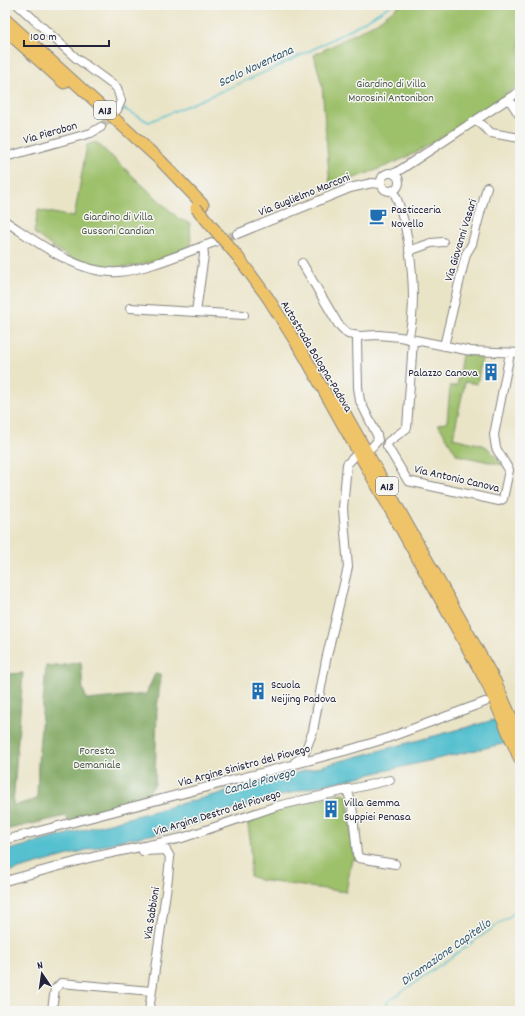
<svg xmlns="http://www.w3.org/2000/svg" width="525" height="1016" font-family="Dekko,sans-serif">
<style>
.green{fill:#9dc06a;stroke:#607152}
.forest{fill:#7ea65e;stroke:#50644c}
.water{fill:#55c0cf;stroke:#3c7185}
.lines{fill:none;stroke-linecap:round;stroke-linejoin:round}
.stream{stroke:#55c0cf;stroke-width:1.5}
.minor-tunnel{stroke:#c2bdab;stroke-width:8;stroke-dasharray:8 4;stroke-linecap:butt}
.minor-casing{stroke:#868381;stroke-width:10}
.highway-casing{stroke:#868381;stroke-width:13}
.minor{stroke:#fff;stroke-width:8}
.highway{stroke:#efc469;stroke-width:11}
.highway-bridge-casing{stroke:#868381;stroke-width:13;stroke-linecap:butt}
.highway-bridge{stroke:#efc469;stroke-width:11}
.labels{text-anchor:middle;stroke-width:3;stroke-linejoin:round;paint-order:stroke}
.shield{fill:#f6f6f2;stroke:#626272;stroke-width:1}
.shield-label{font-size:11px;font-weight:bold;fill:#22223b}
.park-label{font-size:12px;fill:#4d594b;stroke:#f6f6f2}
.street-label{font-size:12px;fill:#22223b;stroke:#f6f6f2}
.poi-label{font-size:12px;fill:#22223b;stroke:#f6f6f2;text-anchor:start}
.water-label{font-size:13px;font-style:italic;fill:#34596f;stroke:#f6f6f2}
</style>
<rect width="100%" height="100%" fill="#f6f6f2"/>
<filter id="ink" filterUnits="userSpaceOnUse"><feTurbulence type="fractalNoise" baseFrequency=".025" numOctaves="2"/><feDisplacementMap in="SourceGraphic" scale="8" xChannelSelector="R" yChannelSelector="G"/><feConvolveMatrix kernelMatrix="1 2 1 2 8 2 1 2 1" color-interpolation-filters="sRGB"/></filter>
<filter id="wash" filterUnits="userSpaceOnUse"><feTurbulence type="fractalNoise" baseFrequency=".012" numOctaves="4" result="noise"/><feDisplacementMap in="SourceGraphic" scale="16" xChannelSelector="R" yChannelSelector="G"/><feGaussianBlur stdDeviation="0.9" result="paint"/><feColorMatrix in="noise" values="0 0 0 0 0 0 0 0 0 0 0 0 0 0 0 0 0 1.4 0 .05"/><feComposite in="paint" operator="in"/></filter>
<g filter="url(#wash)">
<rect width="100%" height="100%" fill="#eae4c7"/>
<path class="green" d="M400,5H520V84C486,108 452,133 415,153C388,167 359,176 330,187L322,85L314,55L374,24Z
M96,142L179,219L190,223L191,245C147,268 104,279 59,251C50,246 43,239 34,233L38,210L74,217L87,145Z
M462,354L482,357L477,384L465,382L453,438L483,445L488,448L503,465L457,455L438,424L447,422L450,386H457Z
M342,793L347,796C351,818 350,839 356,860L352,859L346,892L259,880L250,876L251,846L247,818L281,808Z"/>
<path class="forest" d="M81,662L83,689L87,700L146,694L155,674L161,675L157,709L155,784L149,792L151,799L69,824L66,816L5,830V674L23,673L13,806L37,799L38,762L46,666H59Z"/>
<path class="water" d="M520,713V740L305,789L239,808L178,830L122,840L5,873V851Z"/>
<g class="lines">
<path class="stream" d="M124,109L149,122C230,87 316,54 391,5
M386,1011L387,1002L520,909"/>
</g>
</g>
<g filter="url(#ink)">
<g class="lines">
<path class="minor-tunnel" d="M101,127L114,113
M218,241L237,234"/>
<g class="minor-casing">
<path id="minor" d="M18,5L76,58L117,88L121,101L117,110
M509,99L520,116
M477,120L491,133L520,138
M5,157L91,133L101,127
M381 182a9 9 0 1 1 18 0a9 9 0 1 1-18 0Z
M394,174L520,91
M393,190C410,226 419,301 408,339
M5,221C36,241 79,275 118,272C146,270 188,251 215,242
M237,234L350,188L372,183L381,184
M409,251L431,243L443,242
M302,263L338,324L348,334L359,336L379,335L400,337L471,351L520,353
M130,308L244,315
M196,312L204,255L203,246
M359,336L357,340L358,387L360,401L377,435L378,440L372,447
M413,340L407,428L388,442L387,446L408,481L499,501L503,499L509,470L496,448L494,435L510,353
M444,346L466,254L472,244L487,187
M295,762L303,757L313,731L326,660L348,567L343,508L347,464L354,457
M347,789L352,805L357,854L359,858L395,864
M5,840L345,751L385,739L485,702
M143,851L166,850L170,857L168,878L149,1011
M5,881L93,857L182,838L277,806L390,780
M52,1009L55,989L61,983L151,991"/>
</g>
<g class="highway-casing">
<path id="highway" d="M5,19L161,161L203,205
M5,30L64,83
M268,298L304,355L487,683L520,760
M337,399L495,681L520,737"/>
</g>
<use href="#minor" class="minor"/>
<use href="#highway" class="highway"/>
<g class="highway-bridge-casing">
<path id="highway-bridge" d="M196,208L238,257L268,298"/>
</g>
<use href="#highway-bridge" class="highway-bridge"/>
</g>
</g>
<defs>
<g id="cafe-bare" transform="scale(1.38)"><path d="M-5.5-4.5H6V0H3Q3 3.5 0 3.5H-2.5Q-5.5 3.5-5.5 0ZM3-3.2v2h1.7v-2ZM-6 4.5H4V6H-6Z" fill="#1f6fb2" stroke="#f6f6f2" stroke-width="2.5" paint-order="stroke"/></g>
<g id="building-bare" transform="scale(1.38)"><path d="M-4-6H4V6H1V3H-1V6H-4ZM-2.5-4.3h1.7v1.8h-1.7ZM.8-4.3h1.7v1.8H.8ZM-2.5-1h1.7V.8h-1.7ZM.8-1h1.7V.8H.8Z" fill="#1f6fb2" stroke="#f6f6f2" stroke-width="2.5" paint-order="stroke"/></g>
</defs>
<g fill-rule="evenodd">
<use href="#cafe-bare" x="378" y="216"/>
<use href="#building-bare" x="491" y="372"/>
<use href="#building-bare" x="258" y="691"/>
<use href="#building-bare" x="331" y="809"/>
</g>
<g class="labels">
<g class="shield">
<rect x="94" y="101" width="22" height="18" rx="3"/>
<rect x="376" y="477" width="22" height="18" rx="3"/>
</g>
<g class="shield-label">
<text x="105" y="114">A13</text>
<text x="387" y="490">A13</text>
</g>
<g class="park-label">
<text x="391" y="87">Giardino di Villa<tspan x="391" dy="14">Morosini Antonibon</tspan></text>
<text x="118" y="220">Giardino di Villa<tspan x="118" dy="14">Gussoni Candian</tspan></text>
<text x="97" y="754">Foresta<tspan x="97" dy="14">Demaniale</tspan></text>
</g>
<g class="street-label">
<text transform="translate(50 132) rotate(-16)" y="4">Via Pierobon</text>
<text transform="translate(304 194) rotate(-22)" y="4">Via Guglielmo Marconi</text>
<text transform="translate(460 240) rotate(-73)" y="4">Via Giovanni Vasari</text>
<text transform="translate(317 356) rotate(59)" y="4">Autostrada Bologna-Padova</text>
<text transform="translate(457 478) rotate(13)" y="4">Via Antonio Canova</text>
<text transform="translate(244 765) rotate(-15)" y="4">Via Argine Sinistro del Piovego</text>
<text transform="translate(217 812) rotate(-17)" y="4">Via Argine Destro del Piovego</text>
<text transform="translate(151 913) rotate(-81)" y="4">Via Sabbioni</text>
</g>
<g class="poi-label">
<text x="391" y="213">Pasticceria<tspan x="391" dy="14">Novello</tspan></text>
<text x="478" y="376" text-anchor="end">Palazzo Canova</text>
<text x="271" y="688">Scuola<tspan x="271" dy="14">Neijing Padova</tspan></text>
<text x="344" y="806">Villa Gemma<tspan x="344" dy="14">Suppiei Penasa</tspan></text>
</g>
<g class="water-label">
<text transform="translate(255 65) rotate(-25)" y="5">Scolo Noventana</text>
<text transform="translate(259 780) rotate(-15)" y="5">Canale Piovego</text>
<text transform="translate(445 951) rotate(-35)" y="5">Diramazione Capitello</text>
</g>
</g>
<rect width="525" height="1016" fill="none" stroke="#f6f6f2" stroke-width="20"/>
<g transform="translate(42 974) rotate(347)" stroke="#f6f6f2" stroke-width="3" paint-order="stroke">
<path d="M0-3L7 15L0 10L-7 15Z" fill="#22223b"/>
<text y="-6" font-size="11" font-weight="bold" text-anchor="middle" fill="#22223b">N</text>
</g>
<path d="M24 40v6h85v-6" fill="none" stroke="#22223b" stroke-width="2"/>
<text x="30" y="40" font-size="12" fill="#22223b" stroke="#f6f6f2" stroke-width="3" paint-order="stroke">100 m</text>
</svg>
